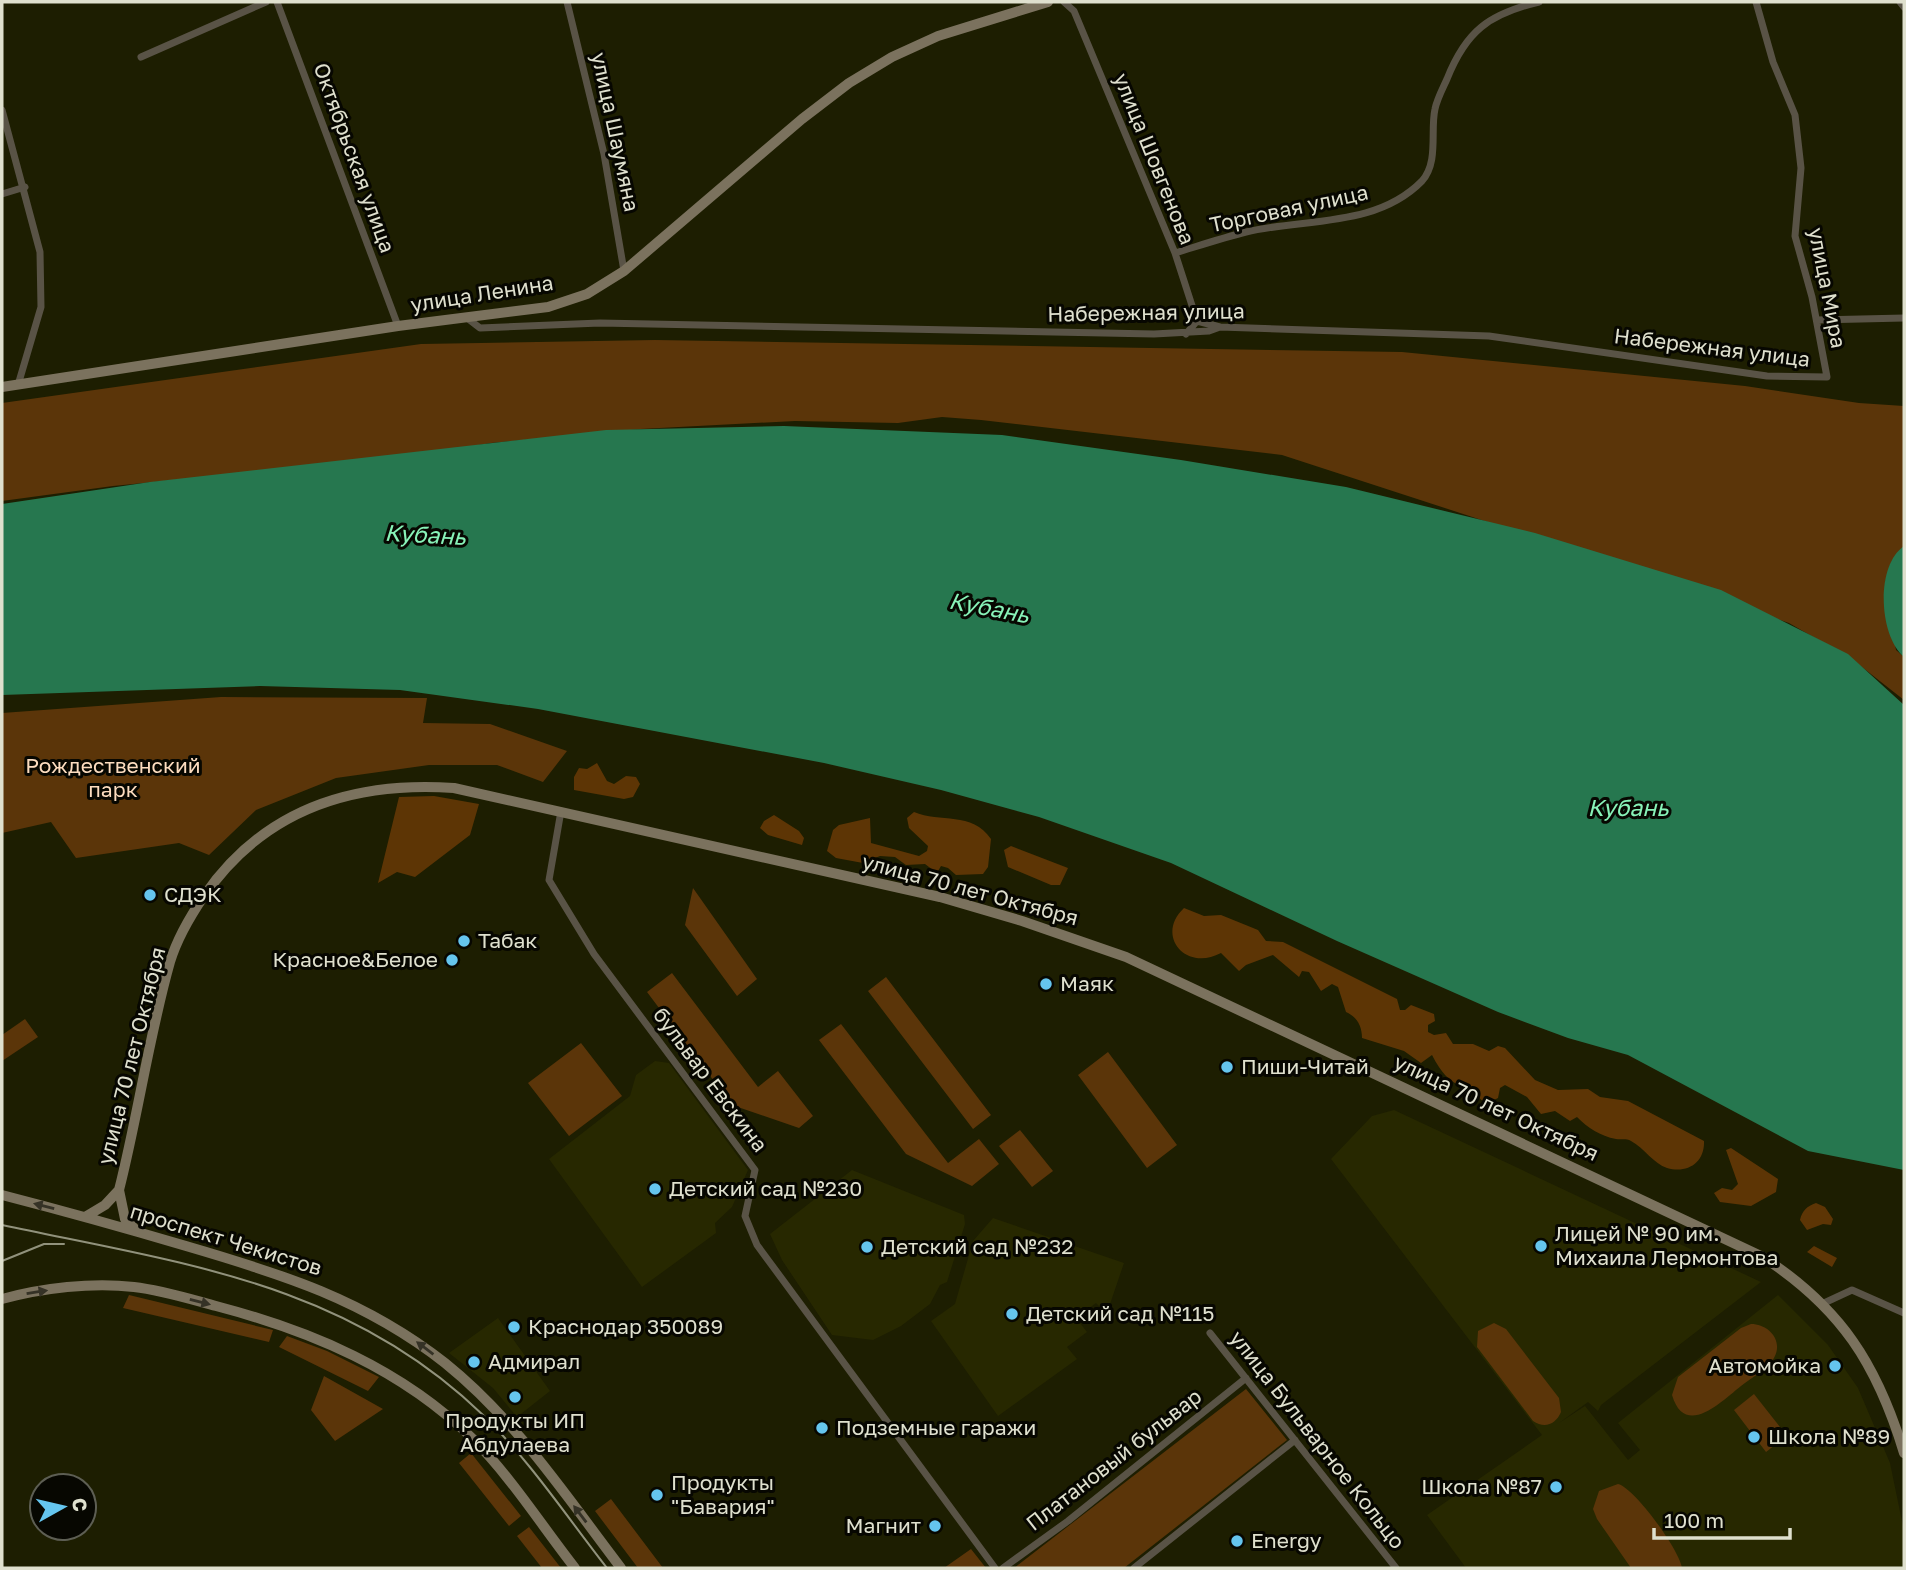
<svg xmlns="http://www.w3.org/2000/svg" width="1906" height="1570" font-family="'Golos Text',sans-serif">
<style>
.built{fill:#272800}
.green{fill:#5b3509}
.forest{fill:#5d3505}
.water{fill:#26774f}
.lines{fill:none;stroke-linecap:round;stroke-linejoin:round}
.street{stroke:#595346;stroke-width:7}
.secondary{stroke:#7b725e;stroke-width:10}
.tram{stroke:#91927c;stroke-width:2}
.oneway{fill:#353226}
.poi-dot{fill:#65c5ee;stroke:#070701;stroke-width:2.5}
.labels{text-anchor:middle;stroke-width:6;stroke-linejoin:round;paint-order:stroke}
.street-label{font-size:21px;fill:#dfe0ce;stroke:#070701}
.park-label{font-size:21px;fill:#fcdcbf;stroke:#070701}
.poi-label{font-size:21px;fill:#dfe0ce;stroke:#070701;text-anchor:start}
.water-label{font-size:23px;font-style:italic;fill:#88f3b8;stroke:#070701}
</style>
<rect width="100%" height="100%" fill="#1d1e01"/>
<path class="built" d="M655,1061L669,1063L748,1170L732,1207L715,1223L716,1233L642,1287L549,1159L630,1096L636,1075Z
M1394,1110L1761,1282L1601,1405L1598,1411L1588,1402L1559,1423L1585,1406L1628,1460L1640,1450L1618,1423L1778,1295L1828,1345L1858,1388L1890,1463L1904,1531V1568H1466L1427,1515L1542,1435L1331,1159L1372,1116Z
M852,1170L964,1215L965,1224L947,1282L940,1285L930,1304L901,1326L873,1340L832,1335L782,1260L770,1234Z
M993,1218L1124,1263L1109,1307L1102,1309L1096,1303L1076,1318L1087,1332L1067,1347L1077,1359L998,1416L931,1321L955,1304L973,1241Z
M498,1318L550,1391L517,1417L493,1388L449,1353Z"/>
<path class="green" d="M655,340L1402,352L1745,386L1859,403L1904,406V546L1890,565L1885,583L1896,650L1904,657V700L1853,660L1789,623L1623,566L1282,455L981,420L942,417L898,423L795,421L641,429L491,443L398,458L113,486L2,501V403L421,344Z
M221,697L427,698L423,723L490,724L567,751L543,782L497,765H429L336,778L256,810L209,855L179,843L76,858L51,822L2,833V713Z
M693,888L757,979L737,996L685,925Z
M672,973L758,1087L778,1071L813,1116L799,1128L732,1105L647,992Z
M886,977L991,1115L973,1129L868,991Z
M25,1019L38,1037L2,1061V1035Z
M841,1024L948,1163L979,1139L999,1164L972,1186L906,1154L819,1040Z
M581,1043L622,1096L569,1136L528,1083Z
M1108,1052L1177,1145L1147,1168L1078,1075Z
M1020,1130L1053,1171L1032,1187L999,1146Z
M129,1295L273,1330L269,1342L123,1308Z
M1494,1323L1506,1329L1559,1398L1561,1412C1556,1424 1545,1429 1533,1421L1477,1347L1478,1331Z
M1751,1324C1768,1324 1784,1340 1774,1358C1768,1369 1751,1378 1741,1386C1722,1401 1685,1439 1672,1395L1678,1377L1741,1328Z
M287,1336L327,1351L379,1377L368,1391L279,1347Z
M324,1376L383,1409L335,1441L311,1410Z
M1246,1389L1287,1440L1124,1568H1014Z
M1754,1394L1787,1436L1766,1452L1734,1410Z
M471,1453L521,1516L509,1526L459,1463Z
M1618,1484C1635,1488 1680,1551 1682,1568H1631L1597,1519L1593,1509L1599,1491Z
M611,1499L663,1568H638L595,1511Z
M529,1527L561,1568H542L517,1536Z
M971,1549L986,1568H944Z"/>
<path class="forest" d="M597,763L607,781L614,784L626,776L636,777L640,784L633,797L624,799L574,790V777L579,768L587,769Z
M434,796L479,804L470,835L415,877L397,872L378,883L399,797Z
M914,812C940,823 972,811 991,839L988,867L983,874L956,875L948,868L941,866L937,873L925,864L906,865L895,857L880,856L863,863L836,858L827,851L833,830L839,825L870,818L871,843L919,856L927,851L928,846L909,828L907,818Z
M774,815L799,831L804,838L802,845L768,835L760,828L764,821Z
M1011,846L1068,868L1060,885H1051L1008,867L1004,850Z
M1184,908L1204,916L1221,915L1258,930L1266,941L1283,942L1397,999L1400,1010H1405L1411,1005L1434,1014L1435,1021L1428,1025V1032L1434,1035L1446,1033L1453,1044H1473L1489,1051L1498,1046L1505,1048L1535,1080L1558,1090L1588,1089L1600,1097L1628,1101L1704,1141C1705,1162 1688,1174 1667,1168C1654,1164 1644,1148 1631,1141C1626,1138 1621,1140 1616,1139C1600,1136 1588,1128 1577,1117L1570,1121L1555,1111L1541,1114L1527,1097L1505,1085L1500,1088L1498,1098L1486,1104C1462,1080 1451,1092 1432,1055L1421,1063L1404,1051L1362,1038C1362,1026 1357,1017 1346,1012L1338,987L1332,984L1321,991L1309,972L1302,971L1299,977L1273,955L1246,965L1239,971L1221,953C1185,972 1155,935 1184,908Z
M1731,1148L1778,1179L1776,1192L1751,1206L1720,1202L1714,1193L1722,1188L1732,1190L1738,1184L1726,1150Z
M1816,1203L1825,1207L1833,1219L1831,1225L1823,1224L1807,1230L1800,1220C1802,1211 1807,1206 1816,1203Z
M1814,1246L1837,1258L1832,1267L1807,1252Z"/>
<path class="water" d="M784,426L1002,435L1181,460L1346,487L1535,533L1721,590L1848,654L1904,705V1170L1808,1151L1628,1055L1568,1038L1498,1012L1337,941L1171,863L1039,817L941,790L824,763L538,709L400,690L260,686L2,695V504L150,482L606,430Z
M1904,546V657C1879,636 1875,566 1904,546Z"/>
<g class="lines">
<path class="street" d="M277,2L398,326
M567,2L604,154L624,271
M1064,2L1074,11L1175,253L1197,321L1186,334
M1900,2L1904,7
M141,57L266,2
M2,110L40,252L41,307L18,385
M2,194L25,187
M1175,253C1198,246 1222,238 1246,232C1304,218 1376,228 1422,181C1439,162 1430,131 1435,109C1437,99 1443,88 1447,79C1466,31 1489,14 1539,2
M467,318L480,328L600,323L1154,334L1209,331L1220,327L1489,336L1767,376L1827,377L1812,297L1795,236L1801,168L1795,115L1773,62L1756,2
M1817,320L1904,318
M1197,321L1220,327
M561,811L549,880L594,954L755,1170L745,1216L757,1245L995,1568
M1824,1303L1852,1290L1904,1313
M1210,1333L1396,1568
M1003,1568L1068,1521L1246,1378
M1134,1568L1295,1440"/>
<path class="secondary" d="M2,387L398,326L548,307L587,294L624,271L802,119L849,83L892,57L938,36L1048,2
M2,1195C64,1211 125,1228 186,1246C282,1274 365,1300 445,1363C516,1420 566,1496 621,1568
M85,1217L105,1205L119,1190
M138,1232L125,1219L119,1190C138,1115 149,1036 170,962C177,939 191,915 204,896C264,809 353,781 454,788L940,897L1022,921L1126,957L1763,1257C1841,1308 1877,1364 1904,1453
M2,1299C42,1288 92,1282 134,1287C161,1290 190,1299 216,1306C311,1331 402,1369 473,1439C511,1477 542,1526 575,1568"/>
<path class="tram" d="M2,1225C180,1263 346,1282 483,1415C530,1461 567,1517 607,1568
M2,1261L44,1244H64"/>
</g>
<defs><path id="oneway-solid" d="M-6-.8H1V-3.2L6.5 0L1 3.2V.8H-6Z" transform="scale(1.75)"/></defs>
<g class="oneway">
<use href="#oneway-solid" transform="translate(44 1206) rotate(-166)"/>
<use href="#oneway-solid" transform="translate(37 1292) rotate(-9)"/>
<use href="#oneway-solid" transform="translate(200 1302) rotate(14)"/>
<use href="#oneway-solid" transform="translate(425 1348) rotate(-143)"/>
<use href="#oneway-solid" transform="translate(580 1514) rotate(-127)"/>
</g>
<g class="poi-dot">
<circle cx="150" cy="895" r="7"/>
<circle cx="464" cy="941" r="7"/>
<circle cx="452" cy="960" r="7"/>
<circle cx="1046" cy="984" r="7"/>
<circle cx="1227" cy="1067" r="7"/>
<circle cx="655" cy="1189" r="7"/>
<circle cx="1541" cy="1246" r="7"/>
<circle cx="867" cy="1247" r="7"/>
<circle cx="1012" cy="1314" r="7"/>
<circle cx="514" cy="1327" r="7"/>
<circle cx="474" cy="1362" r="7"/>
<circle cx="1835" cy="1366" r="7"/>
<circle cx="515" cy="1397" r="7"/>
<circle cx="822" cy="1428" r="7"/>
<circle cx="1754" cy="1437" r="7"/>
<circle cx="1556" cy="1487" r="7"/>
<circle cx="657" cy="1495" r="7"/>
<circle cx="935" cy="1526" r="7"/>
<circle cx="1237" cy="1541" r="7"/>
</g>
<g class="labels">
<g class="street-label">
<text transform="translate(615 132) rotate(78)" y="7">улица Шаумяна</text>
<text transform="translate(354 158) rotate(70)" y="7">Октябрьская улица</text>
<text transform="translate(1154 159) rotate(68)" y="7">улица Шовгенова</text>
<text transform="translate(1289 209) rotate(-12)" y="7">Торговая улица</text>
<text transform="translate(1827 288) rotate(79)" y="7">улица Мира</text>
<text transform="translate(482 294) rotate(-9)" y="7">улица Ленина</text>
<text transform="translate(1146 313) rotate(-1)" y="7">Набережная улица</text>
<text transform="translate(1712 348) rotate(7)" y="7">Набережная улица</text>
<text transform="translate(970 890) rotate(15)" y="7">улица 70 лет Октября</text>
<text transform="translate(132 1056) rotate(-76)" y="7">улица 70 лет Октября</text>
<text transform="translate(710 1080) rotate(53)" y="7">бульвар Евскина</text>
<text transform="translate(1496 1108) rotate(25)" y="7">улица 70 лет Октября</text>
<text transform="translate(226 1240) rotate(17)" y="7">проспект Чекистов</text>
<text transform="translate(1317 1440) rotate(52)" y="7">улица Бульварное Кольцо</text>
<text transform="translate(1114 1460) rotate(-38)" y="7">Платановый бульвар</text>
</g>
<g class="park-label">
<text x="113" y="773">Рождественский<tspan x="113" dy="24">парк</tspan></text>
</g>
<g class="poi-label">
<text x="164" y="902">СДЭК</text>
<text x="478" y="948">Табак</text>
<text x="438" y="967" text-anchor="end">Красное&amp;Белое</text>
<text x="1060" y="991">Маяк</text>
<text x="1241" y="1074">Пиши-Читай</text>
<text x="669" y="1196">Детский сад №230</text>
<text x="1555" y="1241">Лицей № 90 им.<tspan x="1555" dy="24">Михаила Лермонтова</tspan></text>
<text x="881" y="1254">Детский сад №232</text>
<text x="1026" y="1321">Детский сад №115</text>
<text x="528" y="1334">Краснодар 350089</text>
<text x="488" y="1369">Адмирал</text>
<text x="1821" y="1373" text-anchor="end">Автомойка</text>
<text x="515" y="1428" text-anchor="middle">Продукты ИП<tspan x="515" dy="24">Абдулаева</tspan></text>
<text x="836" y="1435">Подземные гаражи</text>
<text x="1768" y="1444">Школа №89</text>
<text x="671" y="1490">Продукты<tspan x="671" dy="24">"Бавария"</tspan></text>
<text x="1542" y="1494" text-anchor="end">Школа №87</text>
<text x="921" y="1533" text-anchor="end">Магнит</text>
<text x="1251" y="1548">Energy</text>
</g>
<g class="water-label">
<text transform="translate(425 535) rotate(3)" y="8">Кубань</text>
<text transform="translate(989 608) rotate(11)" y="8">Кубань</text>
<text x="1628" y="816">Кубань</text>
</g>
</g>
<rect width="1906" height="1570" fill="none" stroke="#dfe0ce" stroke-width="7"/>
<g transform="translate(63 1507) rotate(82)"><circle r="33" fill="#070701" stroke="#5d5e53" stroke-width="2"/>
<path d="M0-5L12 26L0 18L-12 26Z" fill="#65c5ee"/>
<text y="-10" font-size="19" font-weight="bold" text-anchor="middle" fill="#dfe0ce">С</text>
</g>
<path d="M1654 1528v10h136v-10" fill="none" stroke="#dfe0ce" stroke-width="3.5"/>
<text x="1664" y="1528" font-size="21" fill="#dfe0ce" stroke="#070701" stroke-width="5" paint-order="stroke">100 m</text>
</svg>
